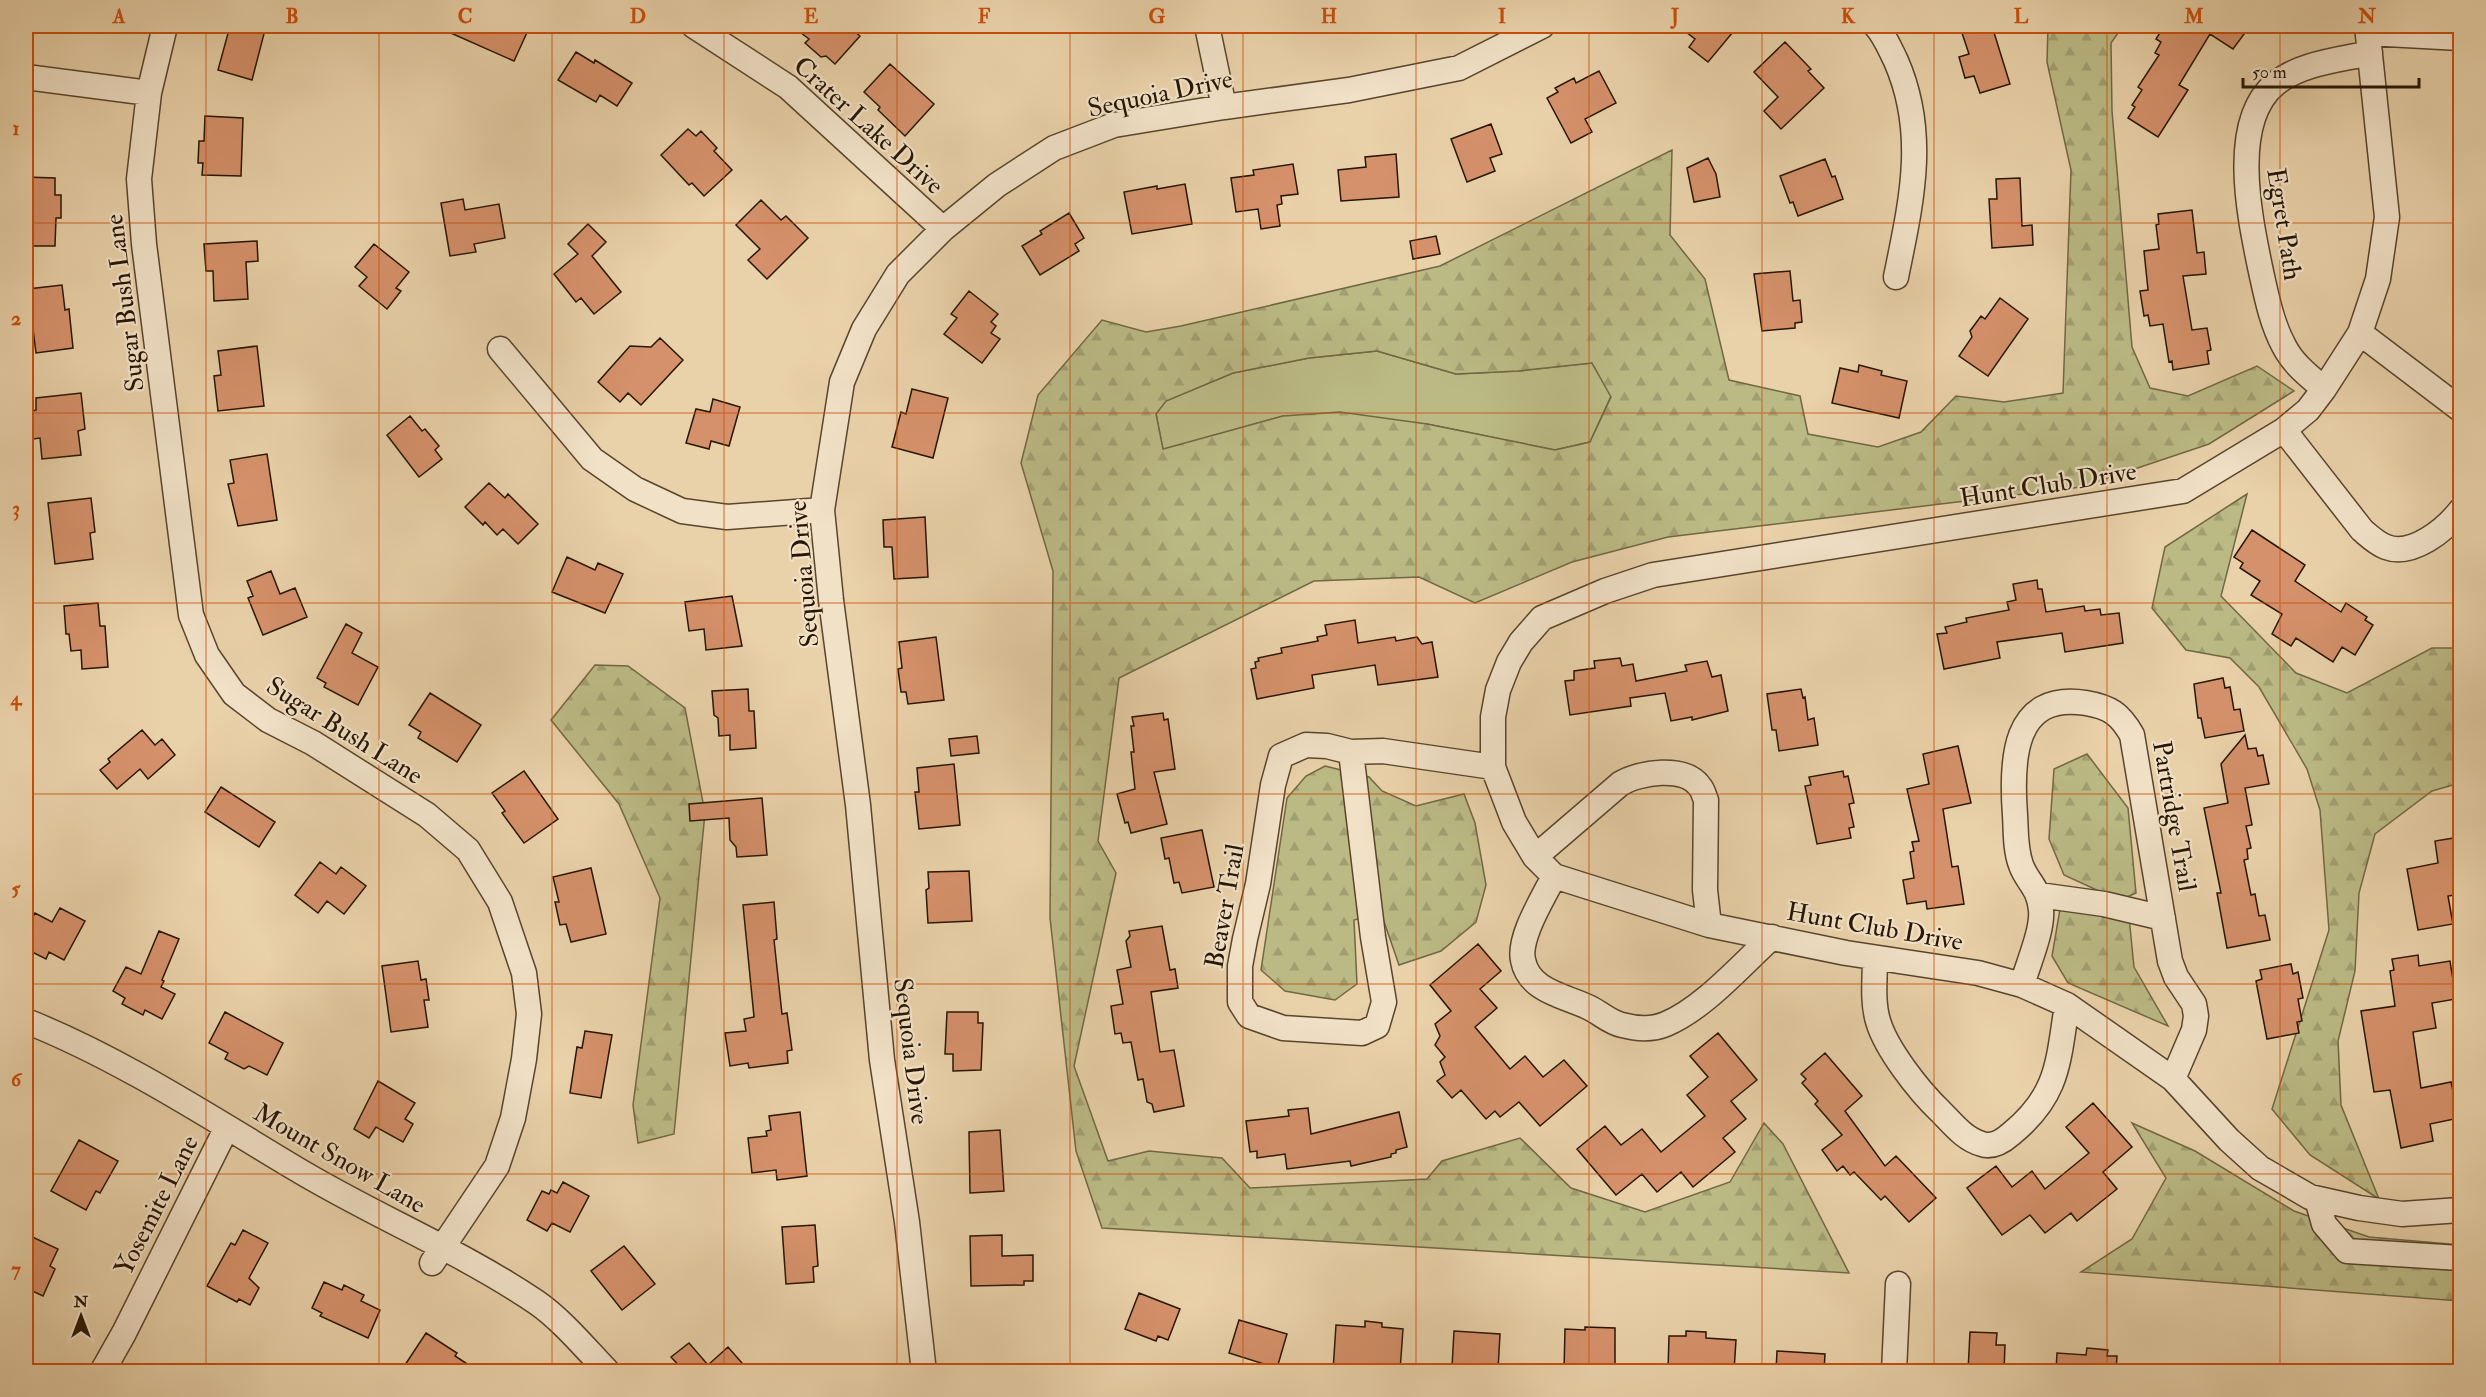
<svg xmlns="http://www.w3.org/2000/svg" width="2486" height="1397" font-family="'IM FELL Double Pica',serif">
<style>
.grass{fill:#bbba85;stroke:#716844;stroke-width:1.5}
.forest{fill:url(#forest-firs);stroke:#716844;stroke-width:1.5;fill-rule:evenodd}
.building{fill:#d5916b;stroke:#271603;stroke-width:1.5}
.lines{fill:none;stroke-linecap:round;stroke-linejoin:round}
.minor-casing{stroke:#58452c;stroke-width:27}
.minor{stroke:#f1e1c7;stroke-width:24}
.grid{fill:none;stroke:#cb4f0b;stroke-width:1.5;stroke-opacity:0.55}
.labels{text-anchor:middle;stroke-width:4.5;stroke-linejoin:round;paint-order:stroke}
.street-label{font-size:26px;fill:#271603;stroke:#f1e1c7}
.neatline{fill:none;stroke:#cb4f0b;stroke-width:2}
.grid-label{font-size:20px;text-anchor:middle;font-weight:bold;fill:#cb4f0b}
</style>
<defs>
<pattern id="forest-firs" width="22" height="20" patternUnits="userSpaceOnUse" patternTransform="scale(1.5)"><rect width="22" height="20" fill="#bbba85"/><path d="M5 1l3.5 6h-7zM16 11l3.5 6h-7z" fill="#a19f71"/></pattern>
</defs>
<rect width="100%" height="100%" fill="#e9d1a9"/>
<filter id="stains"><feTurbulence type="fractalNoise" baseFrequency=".00333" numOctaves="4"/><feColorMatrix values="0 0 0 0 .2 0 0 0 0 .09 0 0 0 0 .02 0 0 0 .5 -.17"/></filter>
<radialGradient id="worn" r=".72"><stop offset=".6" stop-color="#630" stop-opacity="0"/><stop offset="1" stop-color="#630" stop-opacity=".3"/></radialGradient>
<path class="grass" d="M1377,351L1456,374L1518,371L1592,363L1611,396L1590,442L1555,450L1427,424L1283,416L1163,450L1156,414L1165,401L1233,373L1309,358Z"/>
<path class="forest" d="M2048,26H2123L2111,43L2112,111L2132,347L2150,388L2188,396L2257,366L2294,391L2209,444L2081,487L1668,537L1572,562L1475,603L1419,577L1314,581L1119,678L1098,841L1116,873L1074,1066L1108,1161L1149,1151L1222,1158L1250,1188L1427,1179L1442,1161L1520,1138L1571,1188L1645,1212L1730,1182L1764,1123L1783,1144L1849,1273L1102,1228L1076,1151L1050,918L1053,571L1021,463L1038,395L1102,320L1146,332L1181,326L1440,266L1672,150L1670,235L1705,279L1729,380L1800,396L1808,434L1878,447L1921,432L1956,396L2004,402L2063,393L2071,170L2047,62ZM1377,351L1456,374L1518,371L1592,363L1611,397L1590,442L1555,450L1427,424L1340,412L1283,416L1163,449L1156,414L1166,401L1233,373L1309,358Z
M2247,494L2221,596L2296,673L2347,693L2432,648H2460V783L2432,791L2375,834L2359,893L2355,971L2338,1041L2341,1105L2379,1199L2310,1155L2272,1109L2329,930L2320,810L2307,769L2259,687L2230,658L2186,650L2152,608L2165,547Z
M595,665L628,666L685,708L705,813L674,1134L638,1143L633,1105L660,898L619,804L551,720Z
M2087,754L2128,808L2136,893L2127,897L2134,967L2168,1026L2068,983L2052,956L2060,909L2099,891L2064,875L2049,839L2054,769Z
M1325,766L1369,777L1382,791L1416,806L1464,794L1475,823L1486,885L1476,922L1441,951L1399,965L1381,913L1354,920L1357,984L1335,1000L1285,991L1261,970L1287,798L1306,776Z
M2132,1123L2195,1151L2294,1211L2369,1237L2460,1245V1301L2081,1272L2132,1239L2166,1178Z"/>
<path class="building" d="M230,26H266L252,80L218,70Z
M435,26H530L514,61Z
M792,26H848L860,36L835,64L826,56L821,57L805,43L809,39Z
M1678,26H1738L1708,62L1689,47L1695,39Z
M1986,26H1992L2010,84L1980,93L1974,76L1965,78L1959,57L1969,54L1962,33Z
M2164,26H2250L2233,49L2210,34L2179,85L2188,90L2158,137L2128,118L2135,107L2132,105L2142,90L2138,87L2159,55L2155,53L2161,42L2156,39Z
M1785,42L1811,69L1808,71L1824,88L1781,129L1764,111L1778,97L1754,72Z
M576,52L594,63L595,60L632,83L617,106L600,95L596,102L558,80Z
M890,64L934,104L905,136L878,110L880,107L864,92Z
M1599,71L1616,103L1585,119L1592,132L1571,143L1547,98L1558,92L1555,88L1574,78L1576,83Z
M205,116L243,118L241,176L202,175L203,163H198L199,141H204Z
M1491,124L1502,154L1490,158L1495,171L1467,182L1451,139Z
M688,129L696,136L701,131L717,148L714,151L732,170L704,196L692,183L689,185L661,155Z
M1396,154L1399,197L1341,201L1338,170L1366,167L1365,157Z
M1708,158L1716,174L1720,197L1694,202L1687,168Z
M1825,159L1832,177L1835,176L1843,199L1798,216L1793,202L1790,203L1780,176Z
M1293,164L1298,194L1281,196L1282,204L1277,205L1280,226L1261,229L1258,209L1236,212L1231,178L1254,175L1253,170Z
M26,177L55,178V195H61V218H56L55,246H26Z
M2020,178L2022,226L2032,225L2033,245L1992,248L1989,199H1997L1996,179Z
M1185,184L1192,224L1132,234L1124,192L1157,186V189Z
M463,199L465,210L499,204L505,238L474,244L476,252L450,256L441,203Z
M761,200L781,220L786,216L808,238L767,279L748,260L760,249L736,225Z
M2192,210L2197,253L2204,252L2206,274L2183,276L2192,330L2207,328L2211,350L2207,351L2209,364L2173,370L2172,361L2169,362L2163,324L2150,326L2148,315L2144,316L2140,291L2148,290L2144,251L2159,249L2156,225L2159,224L2158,214Z
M1069,213L1084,238L1075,244L1079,251L1040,275L1022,246L1042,234L1040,231Z
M588,224L606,242L592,256L621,292L594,314L581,298L576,302L554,274L578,254L568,244Z
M1436,236L1440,254L1413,259L1410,241Z
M257,241L258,261L246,262L248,299L214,301L213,271H206L204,244Z
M374,244L409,272L396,288L401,291L387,309L359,286L367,277L355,267Z
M1790,271L1793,301L1800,300L1802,322L1795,323V328L1762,331L1754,274Z
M62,285L65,310L69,309L73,348L36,353L28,289Z
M969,291L998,314L991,322L996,326L991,333L1000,339L982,363L944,334L957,318L951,314Z
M2000,298L2028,319L1988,376L1959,356L1972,337L1970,331L1981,316L1985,319Z
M660,338L683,360L641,405L628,393L620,402L598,382L630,346L651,347Z
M257,346L264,406L218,411L214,376L221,375L218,351Z
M1859,365L1882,371L1881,375L1907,381L1899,418L1832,403L1840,368L1858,372Z
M912,389L948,398L933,458L892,447L901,412L906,414Z
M81,393L85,429L78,431L81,455L42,459L40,438L26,440V413L36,410V398Z
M713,399L740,407L729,446L711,441L709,449L686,443L696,409L710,412Z
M410,416L422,431L425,429L439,446L435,450L442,459L419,477L387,435Z
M267,454L277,520L238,526L228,484L234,483L230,460Z
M489,483L505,498L508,494L538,524L518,544L503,529L497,535L485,522L483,525L465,507Z
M91,498L95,532L90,533L93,559L55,564L48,503Z
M925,517L928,577L894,579L892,547H884L883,520Z
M2252,530L2305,565L2295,581L2341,612L2346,603L2367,617L2365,620L2373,625L2355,655L2342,647L2333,662L2296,638L2291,646L2272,634L2282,614L2251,595L2260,581L2240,568L2243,563L2234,557Z
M567,557L595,570L598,563L623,574L605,613L552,592Z
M271,571L280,594L295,588L307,617L263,635L248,598L253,596L247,581Z
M2037,580L2038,589H2042L2046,612L2084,606L2085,611L2100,609L2101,615L2119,613L2123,643L2065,652L2062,633L1997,642L2000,658L1944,669L1937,634L1947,633L1945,627L1967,622L1966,618L2009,610L2007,602L2016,600L2013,584Z
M732,596L742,646L706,650L704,629L689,631L685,602Z
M98,603L100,626H105L108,667L82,669L81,650L71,651L69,634H66L64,606Z
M1355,620L1358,643L1395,637L1396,641L1417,637L1422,644L1432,642L1438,677L1378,685L1375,665L1312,675L1314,688L1257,699L1251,669L1256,668L1255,662L1259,661L1258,658L1282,653L1281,648L1318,641L1317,637L1327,635L1325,625Z
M346,624L362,633L352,653L378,667L358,705L324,687L326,683L317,678Z
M936,637L944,700L908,704L906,692H901L898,669L902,668L899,642Z
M1620,658L1622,666L1633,664L1636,681L1687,671L1685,665L1707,661L1712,677L1721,675L1728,711L1692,720V717L1671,721L1665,693L1630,698L1631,706L1570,715L1565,681L1574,680V671L1595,668L1594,661Z
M2223,678L2225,688L2230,687L2234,710L2240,709L2244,731L2205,738L2201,718H2198L2194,684Z
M748,689L749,711H754L756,748L730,750V735L719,736L718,718L714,715L712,691Z
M1801,689L1803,698L1805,697L1808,720L1814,718L1818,745L1779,751L1776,730H1772L1767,694Z
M430,693L481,725L457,762L418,738L421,732L409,725Z
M1163,713L1164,720L1168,719L1175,769L1154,772L1167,824L1131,833L1128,822L1125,823L1117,794L1135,789L1131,752H1134L1131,726H1134L1132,717Z
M142,730L155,745L162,739L175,755L148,779L140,769L117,789L100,770L110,762L108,759Z
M2245,735L2248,749L2256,748L2258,756L2263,755L2269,784L2245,788L2252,825L2246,826L2251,848L2247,849L2248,859L2244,860L2251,895L2255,894L2259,916L2265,915L2270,940L2227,948L2217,893H2221L2204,808L2228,803L2221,764Z
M977,736L979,753L951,756L949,739Z
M1958,746L1971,803L1943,809L1952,867L1958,866L1964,904L1927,909L1926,901L1907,904L1903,880L1914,878L1910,852L1914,851L1912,842L1919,841L1907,789L1929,784L1923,754Z
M954,764L960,825L919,829L915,792H919L917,768Z
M524,771L558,819L524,843L502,813L505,811L492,793Z
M1843,771L1844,777L1848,776L1854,803L1849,804L1854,827L1849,828L1851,838L1817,844L1805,786L1811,785L1809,777Z
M221,787L275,822L259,847L205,812Z
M762,798L767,855L737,857L736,847L730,840L729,818L690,821L689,804Z
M1202,830L1214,887L1182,893L1179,882L1174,883L1169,858L1165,859L1161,838Z
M2460,837V894L2448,896L2453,924L2418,930L2407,869L2438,863L2435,841Z
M320,862L336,874L341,867L366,886L344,914L327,901L318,913L295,895Z
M591,868L606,934L571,942L566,924L560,925L555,902H559L553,877Z
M969,871L972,921L928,923L926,890L929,888L928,872Z
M774,902L777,939L774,940L782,1014L787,1013L792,1050L787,1051L788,1063L749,1068L748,1063L730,1066L725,1033L746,1031L744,1019L754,1017L743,905Z
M60,908L85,921L64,960L49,952L46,959L26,949V930L35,913L52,922Z
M1162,926L1170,970L1175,969L1178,988L1151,992L1160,1052L1174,1050L1184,1106L1154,1112L1152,1104L1147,1102L1143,1079L1138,1080L1131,1042L1123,1043L1121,1033L1115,1034L1111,1006L1123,1004L1117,970L1131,967L1126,941L1130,936L1129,931Z
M159,931L179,939L162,980L164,981L161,987L175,994L162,1019L145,1010L143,1015L122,1004L125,998L113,991L126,967L141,974Z
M1478,944L1501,971L1480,989L1497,1008L1475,1027L1510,1069L1525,1056L1543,1077L1564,1060L1587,1086L1540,1126L1519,1102L1500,1117L1495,1111L1486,1119L1461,1090L1452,1098L1437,1081L1445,1075L1440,1062L1445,1057L1435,1045L1440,1036L1435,1024L1451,1011L1430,985Z
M2418,955L2419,966L2450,961L2456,999L2432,1003L2436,1028L2413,1032L2421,1088L2451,1082L2459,1118L2430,1124L2433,1141L2401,1148L2390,1090L2374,1092L2361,1011L2395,1006L2390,971L2394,970L2392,959Z
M418,961L421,980L426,979L429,1000H424L428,1027L391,1032L382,966Z
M2291,964L2293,974L2298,972L2303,998L2298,999L2302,1021L2297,1022L2299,1033L2267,1039L2256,981L2262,979L2260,970Z
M225,1012L283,1043L267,1075L249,1066L244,1069L225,1059L228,1053L209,1043Z
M947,1012H978V1023H983L981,1070L953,1071V1054H945Z
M585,1031L612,1035L601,1098L570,1093L577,1047L582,1048Z
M1718,1033L1757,1080L1731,1101L1746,1119L1723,1138L1735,1152L1693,1187L1681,1172L1657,1192L1642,1174L1616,1195L1577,1149L1605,1126L1621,1145L1642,1129L1661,1152L1705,1116L1687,1095L1708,1077L1690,1056Z
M1825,1053L1862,1096L1845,1111L1885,1166L1896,1156L1936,1198L1909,1222L1885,1196L1881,1200L1854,1172L1850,1175L1843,1166L1837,1171L1822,1150L1842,1135L1815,1104L1818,1101L1802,1083L1806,1079L1801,1074Z
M378,1081L415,1103L405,1119L413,1124L403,1142L376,1127L369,1138L354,1129Z
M2093,1103L2132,1147L2103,1172L2117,1189L2077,1221L2071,1213L2045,1233L2030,1215L2002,1235L1967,1188L1996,1166L2012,1187L2032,1171L2045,1189L2089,1153L2066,1127Z
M1308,1108L1311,1134L1399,1112L1407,1147L1396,1150V1153L1391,1154V1157L1351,1166L1350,1161L1287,1169L1285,1154L1257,1158V1151L1250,1152L1246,1121L1289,1116L1288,1110Z
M800,1112L807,1176L777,1180L776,1170L752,1173L748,1138L767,1136L766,1131L771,1130L769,1116Z
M1000,1130L1004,1191L970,1193L969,1132Z
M79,1140L118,1161L100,1193L96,1191L86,1210L51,1191Z
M563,1182L589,1196L570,1232L552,1223L547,1231L527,1220L542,1191L549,1194L551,1190L557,1193Z
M815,1225L818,1266L813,1267L814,1282L786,1284L782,1227Z
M243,1230L268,1243L249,1278L259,1288L250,1305L239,1299L237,1302L207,1286L231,1243L235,1245Z
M26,1234L58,1249L50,1266L55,1269L43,1296L26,1288Z
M1002,1235V1256L1033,1255V1281H1024V1285L971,1286L970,1236Z
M624,1246L655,1284L622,1310L591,1271Z
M324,1282L342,1290L344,1285L364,1295L361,1301L380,1310L368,1338L320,1316L322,1313L312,1308Z
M1139,1293L1180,1309L1168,1340L1158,1336L1156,1341L1125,1329Z
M1239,1320L1287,1334L1277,1368L1229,1353Z
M1365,1321L1382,1323V1327L1403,1329L1400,1371L1356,1368V1371H1333L1336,1325L1365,1327Z
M1585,1327L1615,1328V1371H1564L1565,1329L1585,1330Z
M1454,1331L1500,1334L1498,1370L1452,1367Z
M1686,1331L1706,1332V1338L1736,1340L1734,1371H1668L1669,1336H1686Z
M1970,1332L1997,1333L1996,1345H2005L2004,1371H1968Z
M426,1333L457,1353L455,1356L478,1371H401Z
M689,1343L708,1365L728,1347L749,1371H684L671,1357Z
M2087,1348L2108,1350L2107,1356H2117L2116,1371H2056L2057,1353L2086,1355Z
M1777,1351L1825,1354L1824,1371H1776Z"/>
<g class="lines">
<g class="minor-casing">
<path id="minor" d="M165,26L149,93L139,179L144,244L191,615L207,655L234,694L268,720L313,743L427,815L468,850L500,902L524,973L529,1014L524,1059L513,1118L497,1166L432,1263
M694,26L788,87L943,229
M1207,26L1224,107
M1876,26C1885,36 1890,49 1896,61C1928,134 1911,203 1896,277
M2367,26L2387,217L2378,279L2360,333L2324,389L2308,410L2284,430L2183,491L1653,575L1605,591L1542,618L1521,642L1509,662L1498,690L1493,717V767L1514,822L1535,857L1554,876L1709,925L1846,953L1978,973L2022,985L2067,1005L2173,1079L2229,1140L2260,1168L2310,1197L2359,1208L2402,1214L2460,1210
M2368,33L2460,38
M26,77L149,93
M2360,333L2460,409
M500,349L592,459L635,489L682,511L727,517L822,510
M2324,389C2309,376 2293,364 2284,346C2271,322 2266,294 2260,267C2250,218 2229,122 2275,84C2301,63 2339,60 2370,53
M2284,430L2362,530C2369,536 2376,543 2386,547C2412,557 2445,530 2460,511
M1351,752L1373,937L1384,1002L1377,1026L1362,1033L1283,1028L1249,1016L1240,1002V966L1245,939L1258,884L1273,785L1281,756L1306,745L1327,746L1351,752L1383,751L1493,767
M1535,857L1620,784C1639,772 1685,765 1700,787C1703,790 1704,796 1706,800L1705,890L1709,925
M1554,876C1544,897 1518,937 1523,960C1529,992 1566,996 1590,1008C1600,1013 1611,1023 1622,1025C1637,1029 1652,1030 1666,1024C1704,1008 1741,965 1772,937
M2039,895L2104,904L2163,918
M1875,958C1875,978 1872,1001 1878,1021C1886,1049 1919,1091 1940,1111C1953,1124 1964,1139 1982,1144C1993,1148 2003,1141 2011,1134C2059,1095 2058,1062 2067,1005
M2022,985C2028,964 2043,930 2041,910C2039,887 2027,882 2021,865C2015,849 2016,830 2015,815C2011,762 2012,691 2086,703C2110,707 2120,714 2132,735L2170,961L2176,977L2194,1004L2196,1016L2194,1030L2173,1079
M26,1021C117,1057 208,1116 293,1167C372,1215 459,1250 536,1302C561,1319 586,1349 608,1372
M2317,1199L2324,1224L2347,1251L2460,1258
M102,1372L124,1333L227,1127
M924,1372L907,1222L882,1060L858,805L831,600L822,510L842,382L864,329L898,274L943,229L997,185L1054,148L1114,125L1224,107L1349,90L1459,68L1542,26
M1894,1372L1898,1284"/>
</g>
<use href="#minor" class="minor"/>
</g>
<path class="grid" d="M206,26V1372M379,26V1372M552,26V1372M724,26V1372M897,26V1372M1070,26V1372M1243,26V1372M1416,26V1372M1589,26V1372M1762,26V1372M1934,26V1372M2107,26V1372M2280,26V1372M26,223H2460M26,413H2460M26,603H2460M26,794H2460M26,984H2460M26,1174H2460"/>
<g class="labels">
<g class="street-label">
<text transform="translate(1160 93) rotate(-12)" y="9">Sequoia Drive</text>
<text transform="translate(869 125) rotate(42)" y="9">Crater Lake Drive</text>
<text transform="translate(2285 224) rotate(81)" y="9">Egret Path</text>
<text transform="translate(124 303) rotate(-97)" y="9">Sugar Bush Lane</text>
<text transform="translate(2048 484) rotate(-9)" y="9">Hunt Club Drive</text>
<text transform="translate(803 574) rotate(-95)" y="9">Sequoia Drive</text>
<text transform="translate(345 730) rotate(32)" y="9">Sugar Bush Lane</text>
<text transform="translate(2175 816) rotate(80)" y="9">Partridge Trail</text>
<text transform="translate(1224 906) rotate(-80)" y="9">Beaver Trail</text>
<text transform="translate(1875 926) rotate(10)" y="9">Hunt Club Drive</text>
<text transform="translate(912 1051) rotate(83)" y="9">Sequoia Drive</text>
<text transform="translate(340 1158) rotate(30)" y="9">Mount Snow Lane</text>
<text transform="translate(156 1205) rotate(-63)" y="9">Yosemite Lane</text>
</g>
</g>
<rect width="2486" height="1397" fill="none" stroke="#e9d1a9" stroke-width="66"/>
<g transform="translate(81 1316)" stroke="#f1e1c7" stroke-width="4.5" paint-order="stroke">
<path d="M0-4.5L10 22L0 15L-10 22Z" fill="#271603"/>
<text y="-9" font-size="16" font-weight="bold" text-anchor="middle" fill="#271603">N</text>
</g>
<path d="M2243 78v9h176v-9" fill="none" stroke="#271603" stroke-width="3"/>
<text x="2252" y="78" font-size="18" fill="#271603" stroke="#f1e1c7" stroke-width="4.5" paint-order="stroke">50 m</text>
<rect x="33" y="33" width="2420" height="1331" class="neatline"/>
<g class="grid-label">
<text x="119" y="23">A</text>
<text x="292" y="23">B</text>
<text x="465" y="23">C</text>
<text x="638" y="23">D</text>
<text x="811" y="23">E</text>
<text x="984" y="23">F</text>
<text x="1157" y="23">G</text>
<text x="1329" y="23">H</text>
<text x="1502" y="23">I</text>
<text x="1675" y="23">J</text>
<text x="1848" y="23">K</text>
<text x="2021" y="23">L</text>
<text x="2194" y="23">M</text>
<text x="2367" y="23">N</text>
<text x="16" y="135">1</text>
<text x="16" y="325">2</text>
<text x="16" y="515">3</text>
<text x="16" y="705">4</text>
<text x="16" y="895">5</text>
<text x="16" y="1086">6</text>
<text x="16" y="1276">7</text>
</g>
<rect width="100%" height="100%" filter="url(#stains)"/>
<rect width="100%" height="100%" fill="url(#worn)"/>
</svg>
